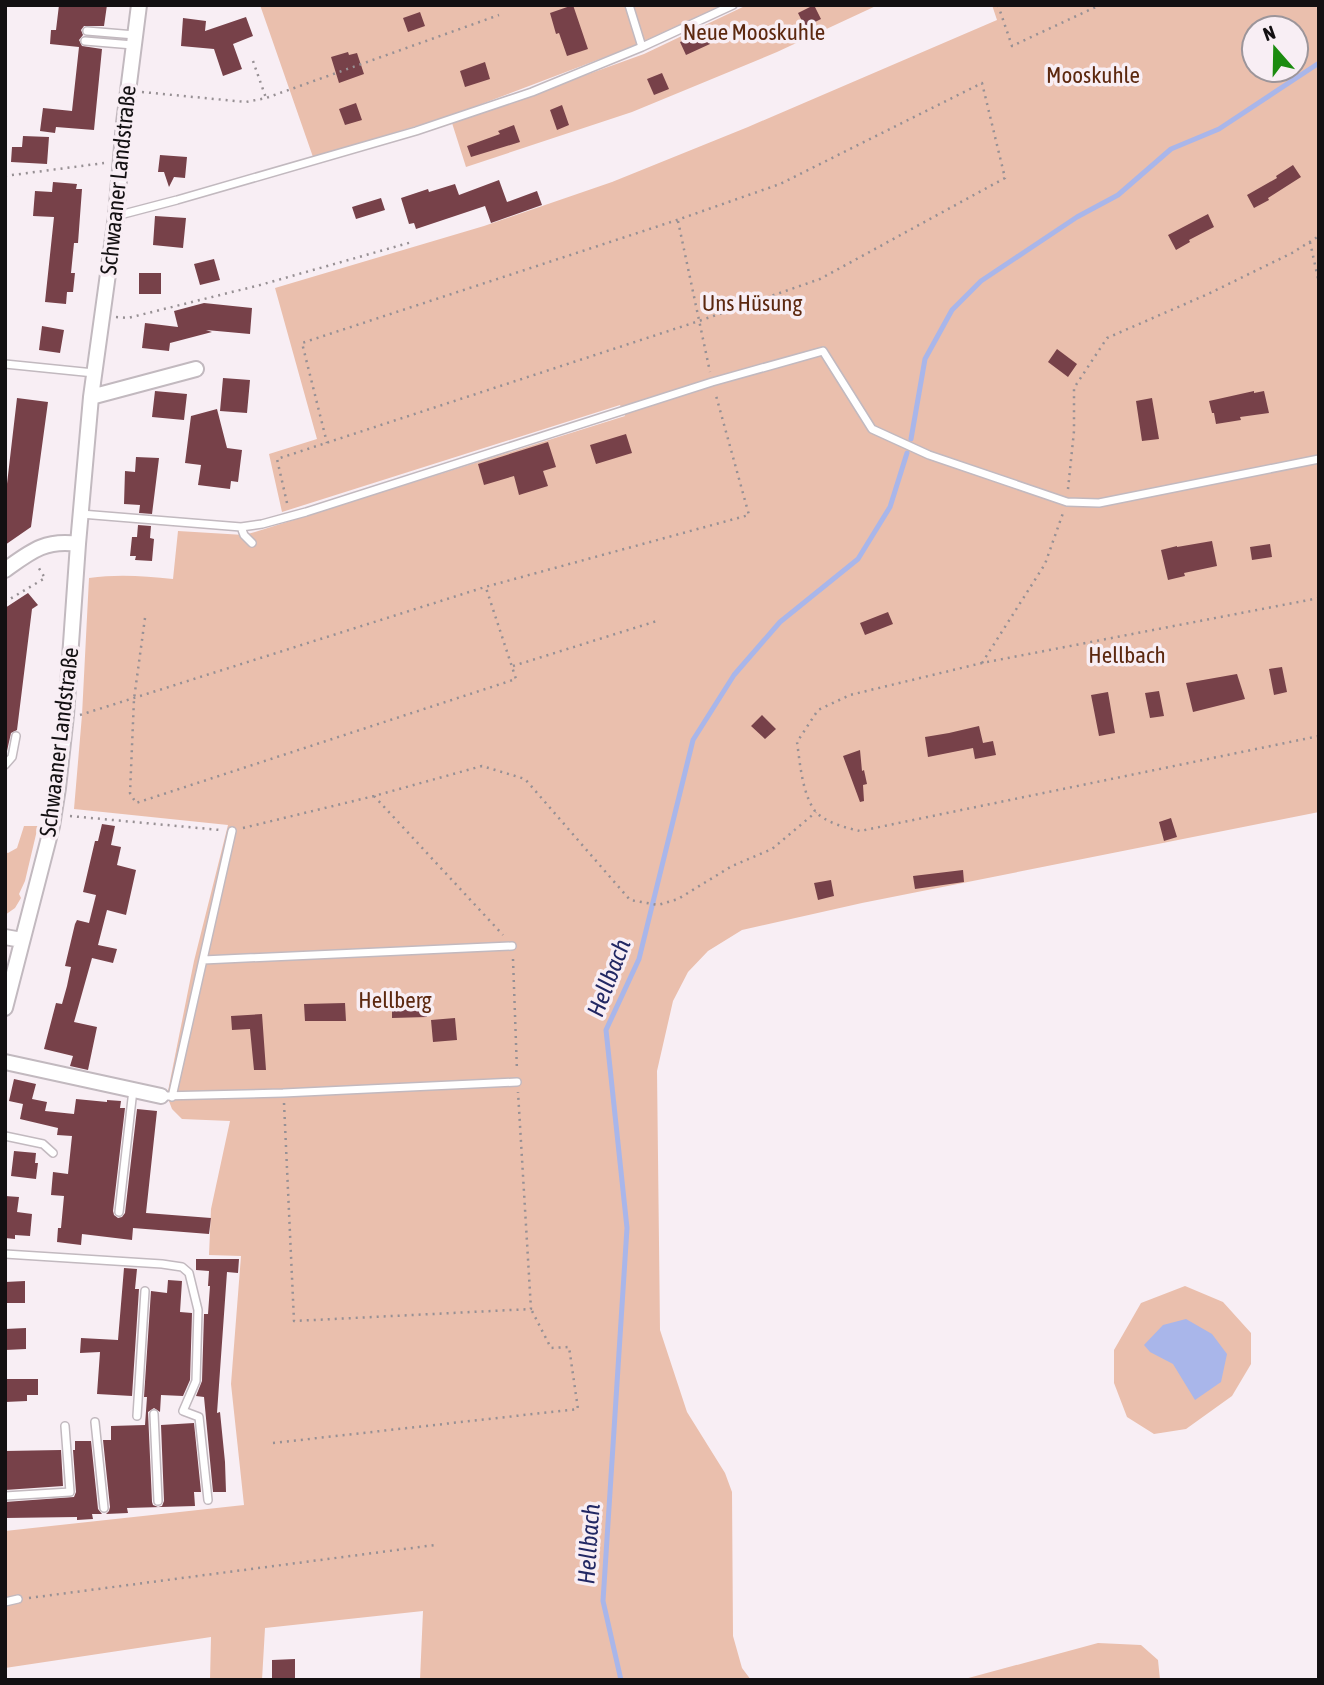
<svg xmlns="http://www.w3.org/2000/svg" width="1324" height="1685" font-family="'Asap Condensed',sans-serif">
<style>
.green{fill:#eabfad;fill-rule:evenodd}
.water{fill:#a9b6ea}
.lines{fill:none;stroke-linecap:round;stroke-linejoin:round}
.stream{stroke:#a9b6ea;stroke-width:5}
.building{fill:#774149}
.service-casing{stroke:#c2b9bf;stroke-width:10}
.minor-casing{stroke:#c2b9bf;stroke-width:18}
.path{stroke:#979094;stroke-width:2.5;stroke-dasharray:2 5;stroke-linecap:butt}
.service{stroke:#fff;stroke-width:7}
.minor{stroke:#fff;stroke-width:14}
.labels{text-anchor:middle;stroke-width:7;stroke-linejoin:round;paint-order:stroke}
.park-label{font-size:23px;fill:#5c280f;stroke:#f8eef4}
.street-label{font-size:23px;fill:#131012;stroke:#f8eef4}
.water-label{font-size:24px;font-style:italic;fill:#222864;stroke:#f8eef4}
</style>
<rect width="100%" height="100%" fill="#f8eef4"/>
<path class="green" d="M260,5H723L629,48L450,116L313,157Z
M747,5H878L777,52L632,112L466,167L452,123L644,54Z
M992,5H1319V812L862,903L742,930L708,951L688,972L673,1001L657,1071L660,1330L687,1412L725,1473L732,1492L733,1636L742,1668L751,1680H420L423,1611L265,1628L262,1680H210L211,1637L5,1668V1531L244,1505L231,1384L241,1256L209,1255L211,1209L230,1121L182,1119L172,1109L167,1096L194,961L228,825L74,809L82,715L89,578C118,574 144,576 173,579L178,531L244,535L255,532L625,416L620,405L282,512L269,454L317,439L275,288L484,226L612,182L748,127L997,20ZM1254,28H1296V70H1254Z
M24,826H38L25,881L19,894L21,898L15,908L5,915V852L8,853L17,848Z
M1185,1286L1223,1302L1251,1333V1364L1232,1396L1186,1429L1154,1434L1127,1417L1114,1383V1350L1141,1303Z
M1098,1643L1141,1645L1158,1660L1160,1680H961Z"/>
<path class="water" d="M1186,1319L1212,1334L1227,1354L1221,1382L1195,1400L1173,1364L1150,1352L1144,1345L1163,1325Z"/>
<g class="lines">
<path class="stream" d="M911,439L925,359L952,310L981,281L1077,217L1118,195L1171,149L1219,129L1319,63
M621,1680L603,1601L627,1228L606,1030L639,959L693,740L734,675L780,622L858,559L890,507L907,453"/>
</g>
<path class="building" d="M59,5H107L104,26H84L81,30L83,35L79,40L82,46L102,49L94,130L56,127L55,133L40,131L43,108L72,111L79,47L50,44L51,30H56Z
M573,5L588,49L567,56L559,33L556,34L550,13Z
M814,5L821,19L805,27L798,13Z
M420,12L425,26L408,32L403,18Z
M246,17L253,36L233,44L242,69L223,76L214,49L181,46L183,18L206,21L205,31Z
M704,31L710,44L686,55L680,42Z
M348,52L349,55L357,53L364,74L339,83L331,57Z
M485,62L490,79L465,87L460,71Z
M662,73L669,89L654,95L647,79Z
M356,103L362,120L345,125L339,109Z
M562,105L569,125L557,130L550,110Z
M514,125L520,142L471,157L467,146L500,134L498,131Z
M23,136L49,137L47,164L11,162L12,147H22Z
M160,155L187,157L185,178L174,177L169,187L164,172H158Z
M1293,165L1301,177L1268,198L1269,200L1254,208L1247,195L1277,178L1276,176Z
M499,180L507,202L537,191L542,205L491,223L485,206L416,229L414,223L409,224L401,198L428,189L429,192L455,184L459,195Z
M53,182L77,184L76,189H82L78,243H74L71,273H75L73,292H67L66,304L45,302L54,217L33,216L35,191L52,192Z
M381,198L385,210L356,219L352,207Z
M1208,214L1214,227L1189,240L1190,242L1176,250L1168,235Z
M155,216L186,218L183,248L153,245Z
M214,259L220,280L200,285L194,264Z
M139,273H161V294H139Z
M204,303L252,308L250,334L206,330L212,332L170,343L169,351L142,348L145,323L178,327L174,311Z
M42,326L64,330L60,353L39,350Z
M1057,349L1077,364L1068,377L1048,362Z
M223,378L250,380L247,413L220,411Z
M155,391L187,394L184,420L152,417Z
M1254,391V393L1264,391L1269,413L1240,417L1241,420L1216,424L1214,413H1212L1209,401Z
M17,398L48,402L31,527L5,545V501Z
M1152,398L1159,439L1142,441L1136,401Z
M217,409L227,448L242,450L238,482L231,481L230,489L198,485L201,465L185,463L191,416Z
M626,434L632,453L596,464L590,445Z
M548,442L556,467L543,471L548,486L519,495L514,476L484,485L478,464Z
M136,457L159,458L152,514L139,513L140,505L124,504L125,471L135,472Z
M138,525L151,526L150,538L154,539L152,561L135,560L136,556H130L132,537H137Z
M1212,541L1217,566L1184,573L1185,576L1168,580L1161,550L1177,546V547Z
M1270,544L1272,557L1252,560L1250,547Z
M28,593L38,605L32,609L17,730L11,733L7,751H5V608Z
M888,612L893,624L865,635L860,623Z
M1282,667L1287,692L1274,695L1269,669Z
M1237,674L1245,699L1193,712L1186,683Z
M1159,691L1164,716L1150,718L1145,693Z
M1108,692L1115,733L1099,736L1091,695Z
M762,715L776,729L765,739L751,726Z
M979,726L983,743L993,741L996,755L975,759L973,748L928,757L925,737L949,733Z
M860,750L862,771L864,770L867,784L863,785L864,801L860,802L843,756Z
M1171,818L1177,837L1164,841L1159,822Z
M102,824L115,826L111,845L121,847L117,865L136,870L126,915L107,910L98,945L117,949L113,963L92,958L74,1022L97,1027L88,1070L70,1066L73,1056L44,1049L56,1003L62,1004L67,986L71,967L65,966L75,924L77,920L89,923L96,895L83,892L95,841H98Z
M963,870L964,882L915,889L913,876Z
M831,880L834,896L818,900L814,883Z
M427,1000V1017L392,1018V1001Z
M345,1003L346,1021H305L304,1004Z
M262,1014L266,1070H254L250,1029L232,1030L231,1016Z
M455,1018L457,1040L433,1042L431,1020Z
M14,1079L36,1084L32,1099L47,1102L45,1111L74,1114L76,1099L107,1102V1100L121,1101L120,1108H125L113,1211L114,1215L118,1218L122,1217L125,1213L137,1109L157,1111L146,1213L211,1218L209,1234L133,1228L132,1240L82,1234L81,1245L57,1242L58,1228H61L64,1196L51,1195L53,1172L68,1174L72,1136L57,1135L58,1128L20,1119L23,1104L9,1101Z
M14,1151L36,1153L35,1163H38L36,1179L11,1176Z
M5,1196L19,1197L17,1212L32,1214L30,1236L15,1235V1239L5,1238Z
M196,1259H239L238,1273L227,1272L217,1413L220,1412L225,1462L226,1492H213L204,1397L196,1396L202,1381L204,1314H208L210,1286H208L209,1271L196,1270Z
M124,1268L137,1269L135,1289H139L132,1396L97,1394L100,1352L80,1353L81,1338L118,1340Z
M168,1280L182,1281L180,1312L192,1313L190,1380L183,1396L161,1395L160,1412L154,1408L148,1412L152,1502L153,1505L158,1507L162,1506L164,1501L161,1425L194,1423L201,1492H194L195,1506L127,1508L128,1513L106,1514L109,1511L110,1507L103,1440H111V1426L145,1425L147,1397H144L151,1291L167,1293Z
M25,1281V1303H5V1282Z
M26,1328V1349L5,1350V1329Z
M5,1379H38V1395H27V1401L5,1402Z
M75,1441H91L98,1509L102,1514H92L93,1519L77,1520V1517L5,1518V1502L74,1497L76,1492L73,1450H75Z
M61,1450L63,1486L5,1490V1451Z
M295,1659V1680H272V1660Z"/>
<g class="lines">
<g class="service-casing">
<path id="service" d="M629,5L642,47
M87,31L135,35
M85,41L133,45
M116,216L177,200L416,131L532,92L642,47L733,5
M5,364L94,373
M81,514L241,527L262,524L306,512L712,382L823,351L872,429L929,455L1067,502L1099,503L1319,459
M241,527L244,535L252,543
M5,765L12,757L16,736
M203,960L512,946
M161,1096L283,1093L517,1082
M172,1097L232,831
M5,1136L43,1144L53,1153
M119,1212L133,1090
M5,1254L162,1264L182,1267L189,1273L198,1310L196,1381L183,1411L199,1417L208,1500
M154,1414L158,1501
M137,1416L145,1291
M95,1422L104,1508
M5,1496L70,1492L65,1426
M5,1602L18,1599"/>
</g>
<g class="minor-casing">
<path id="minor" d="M91,397L196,369
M5,570C30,552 45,539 78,544
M5,937L22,940
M5,1008L52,826L58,788L66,715L78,544L91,397L116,216L124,123L139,5
M5,1062L161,1096"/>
</g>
<path class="path" d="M998,5L1012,46L1100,5
M253,61L266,98
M142,92L246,102L266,98L499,15
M5,176L104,163
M678,221L710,372
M1310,242L1319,283
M116,317L128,318L260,285L412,242
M1068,489L1074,431V388L1107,338L1208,294L1292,253L1319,236
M287,503L277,459L699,321L820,279L1005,178L982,83L780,184L677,220L302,343L327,443
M1319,598L982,663L850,695L818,710L797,742C800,763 802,793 815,811C824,822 846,828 860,831L1319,736
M5,602L45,578L37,565
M145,618L134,699L130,793L136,803L516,679L486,588
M982,663L1045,564L1063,513
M513,666L660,620
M80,715L485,587L749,515L715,392
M374,796L503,935
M70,816L220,830
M243,828L374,796L482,766L525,779L630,900L658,905L678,899L732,866L772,849L816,812
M513,959L517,1071
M284,1103L294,1321L531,1309L518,1092
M273,1443L578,1409L569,1347L551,1348L531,1309
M29,1598L435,1545"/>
<use href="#service" class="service"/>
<use href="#minor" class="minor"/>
</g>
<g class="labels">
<g class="park-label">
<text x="754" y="40">Neue Mooskuhle</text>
<text x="1093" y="83">Mooskuhle</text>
<text x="752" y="311">Uns Hüsung</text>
<text x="1127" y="663">Hellbach</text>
<text x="395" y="1008">Hellberg</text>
</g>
<g class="street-label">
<text transform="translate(118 180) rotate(-84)" y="8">Schwaaner Landstraße</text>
<text transform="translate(59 742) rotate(-83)" y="8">Schwaaner Landstraße</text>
</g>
<g class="water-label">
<text transform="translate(609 978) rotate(-69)" y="8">Hellbach</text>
<text transform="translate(589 1544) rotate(-86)" y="8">Hellbach</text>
</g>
</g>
<rect width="1324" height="1685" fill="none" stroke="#131012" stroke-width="14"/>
<g transform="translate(1275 49) rotate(340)"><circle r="33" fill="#f8eef4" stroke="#9c959a" stroke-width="2"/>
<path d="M0-5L12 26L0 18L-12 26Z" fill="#1b8b0f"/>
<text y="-10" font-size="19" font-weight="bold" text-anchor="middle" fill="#131012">N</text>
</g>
</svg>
